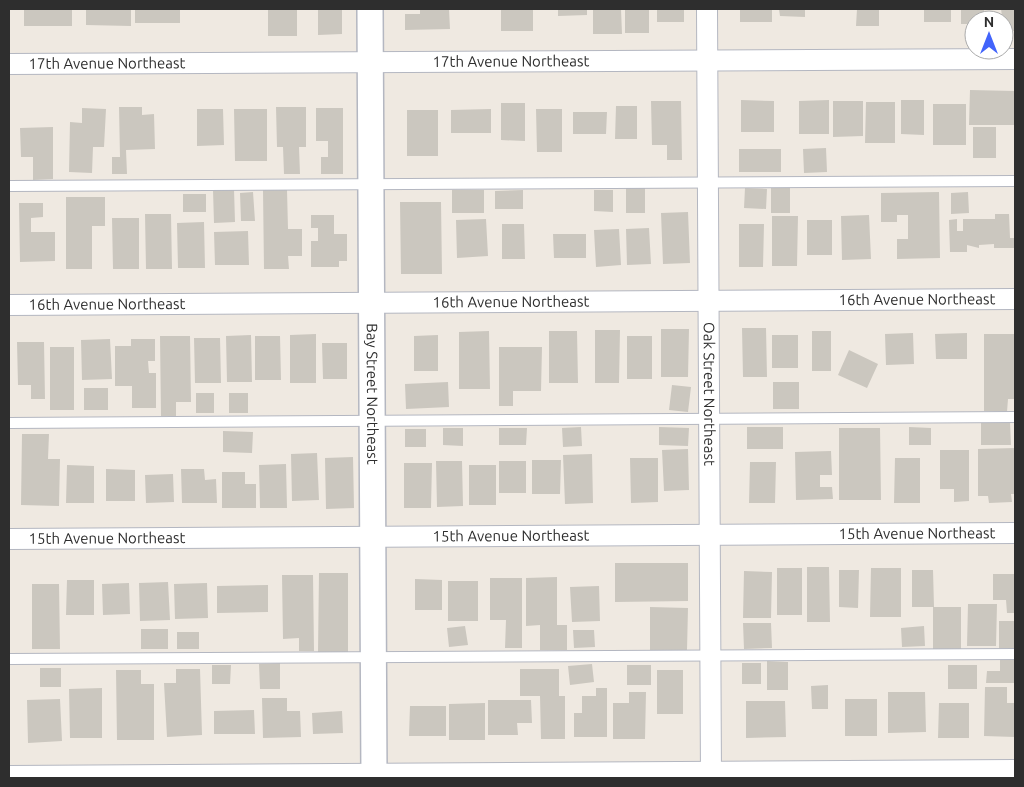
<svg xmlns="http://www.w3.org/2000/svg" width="1024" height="787" font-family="Ubuntu,sans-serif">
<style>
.building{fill:#cbc7bf}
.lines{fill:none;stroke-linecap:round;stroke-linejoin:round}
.service-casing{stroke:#b4b7c1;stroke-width:12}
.minor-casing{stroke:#b4b7c1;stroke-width:22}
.tertiary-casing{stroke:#b4b7c1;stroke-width:28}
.service{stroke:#fff;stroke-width:10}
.minor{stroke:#fff;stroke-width:20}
.tertiary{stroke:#fff;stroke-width:25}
.labels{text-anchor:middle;stroke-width:4;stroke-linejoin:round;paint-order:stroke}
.street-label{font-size:15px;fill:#2e2e2e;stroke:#fff}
</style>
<rect width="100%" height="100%" fill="#efe9e1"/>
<path class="building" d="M24,9H72V26H24Z
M86,9H131V26L86,25Z
M135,9H180V23H135Z
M268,9H297V36H268Z
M318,9H342V34L318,35Z
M420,9H449L450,29L405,30V14H420Z
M501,9H533V31H501Z
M558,9H587V15L558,16Z
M593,9H621L622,34H593Z
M625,9H649V33H625Z
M657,9H684V22H657Z
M740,9H772V22H740Z
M779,9H805V17L780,16Z
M857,9H879V26H856Z
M924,9H951V22H924Z
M961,9H984L985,20H974V24H961Z
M1001,9H1015V31H1004Z
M970,90L1015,91V125H969Z
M741,100L774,101V132H741Z
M829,100V134H799V101Z
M901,100H924V135L901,134Z
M651,101H681L682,160H667V145H652Z
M833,101H863V136L833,137Z
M866,102H895V143H865Z
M501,103H525V141L501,140Z
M933,104H966V145H933Z
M616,106H637V139H615Z
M119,107H142V115L154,114L155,149L126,150L127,174H112V157H120Z
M276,107H306V147H299L300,174H284L283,147H277Z
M82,108L106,109L104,147H93L92,173L69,172L70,122L82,123Z
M316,108H343V174H321V157H328V141H316Z
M197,109H223L224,145L197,146Z
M234,109H267V161H235Z
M491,109V133H451V110Z
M536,109H562V152H537Z
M407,110H438V156H407Z
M573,112H607L606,134H573Z
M53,127V179L33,180V157H21L20,128Z
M973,127H996V158H973Z
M826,148L827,172L804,173L803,149Z
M739,149H781V172H739Z
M626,187H645V213H626Z
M745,188L767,189L766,209L744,208Z
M771,188H790V213H771Z
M234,189L235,222L214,223L213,190Z
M263,190H287L288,229H302V256H288L289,269H264Z
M452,190H484V213H452Z
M523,190V209H495V191Z
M594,190H613V212L594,211Z
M253,192L255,221H241L240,193Z
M939,192L940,258L897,259V239H908V215H897V222H881V193Z
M968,192L969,213L951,214V193Z
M183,194H206V212H183Z
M66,197H105V226H92V269H66Z
M400,202H441L442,274H401Z
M19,203H43V217L31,218V232H55V261L20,262Z
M688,212L690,263L663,264L661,213Z
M145,214H171L172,269H146Z
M995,214H1009L1010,238H1014V248H994V244L979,245V248L967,245V252H950L949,220L957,219V231H963V219H995Z
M311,215H334V234H347V261H339V267H311V241H318V228H311Z
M869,215L871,259L842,260L841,216Z
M772,216H798L797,266H772Z
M112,218H139V269H113Z
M486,219L488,256L457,258L456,220Z
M807,220H832V255H807Z
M204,222L205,268H178L177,223Z
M502,224H524L525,259H502Z
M739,224H764L763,267H739Z
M649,228L651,264L627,265L626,229Z
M619,229L621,265L596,267L594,230Z
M248,231L249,265H215L214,232Z
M553,234H586V258H554Z
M742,328H766L767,377H743Z
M661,329H689L688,377H661Z
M595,330H620L619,383H595Z
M489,331L490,389H459V332Z
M549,331H577L578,383H549Z
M812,331H831V371H812Z
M913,333L914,364L886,365L885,334Z
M967,333V359H936L935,334Z
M316,334V383H290V335Z
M984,334H1015V399H1008L1007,412L984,411Z
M251,335L252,382H227L226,336Z
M438,335V371H414V336Z
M772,335H798V368H772Z
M160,336H190L191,402H176V416H161Z
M255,336H280L281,380H255Z
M627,336H652V379H627Z
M194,338H220L221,383H195Z
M110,339L112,379L82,380L81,340Z
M131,339H155V361H148L149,373H156V408H132V386H115V346H131Z
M17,342H44L45,399H31V385H18Z
M322,343H347V379H323Z
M50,347H74V410H50Z
M499,347H542L541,391H513V406H499Z
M849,350L878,364L867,388L838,375Z
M448,382L449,407L406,409L405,384Z
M773,382H799V409H773Z
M672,385L691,387L688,412L669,410Z
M84,388H108V410H84Z
M196,393H214V413H196Z
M229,393H248V413H229Z
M1010,422L1011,445H981V423Z
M581,427L582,446L563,447L562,428Z
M659,427L689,428L688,446L659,445Z
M747,427H783V449H747Z
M909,427L931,428V445H909Z
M443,428H463V446L443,445Z
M499,428H527L526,445H499Z
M839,428H880L881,500H839Z
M405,429H426V447H405Z
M223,431L253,432L252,453L223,452Z
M22,434H49L48,459H60L59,506L21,505Z
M1015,448V494H1011L1012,502L989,503L988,496H978V449Z
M688,449L689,490L664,491L662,450Z
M940,450H969V501L954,502V489H940Z
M831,451L832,475H820V487H832L833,499L796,500L795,452Z
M317,453L319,500L292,501L291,454Z
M592,454L593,503L565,504L563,455Z
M353,457L354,508L326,509L325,458Z
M630,458H658V502L631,503Z
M895,458H920V503H894Z
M532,460H561L560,494H532Z
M436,461H462L463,506L437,507Z
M499,461H526V493H499Z
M750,462H776L775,503H749Z
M404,463H432L431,508H404Z
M286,464L287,508H260L259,465Z
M67,465L94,466V503H66Z
M469,465H496V505H469Z
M106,469L135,470V501H106Z
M181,469H204L205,480L216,479L217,503H182Z
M222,472H245V484H256V508H222Z
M173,474L174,502L146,503L145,475Z
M615,563H688V601L615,602Z
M807,567H829L830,622H807Z
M777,568H802V615H777Z
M871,568H901V617H870Z
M839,570H859L858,608L839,607Z
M912,570H933L934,607H912Z
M744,571L772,572L771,618H743Z
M319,573H348V652H318Z
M993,574H1015V613H1007L1006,600H993Z
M282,575H313L314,651H299V638L283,639Z
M557,577V625H567V650H540V625L526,626V578Z
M490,578H522V648H505L506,620H490Z
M415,579L442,580V610H415Z
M67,580H94V615H66Z
M448,581H478V621H448Z
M168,582L170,620L140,621L139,583Z
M129,583L130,614L103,615L102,584Z
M207,583L208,618L175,619L174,584Z
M32,584H59L60,649H32Z
M268,585V612L217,613V586Z
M599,586L600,621L572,622L570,587Z
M968,604H997L996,646H967Z
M650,607L688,608L687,650H650Z
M933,607H961V649H933Z
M999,621H1015V648H999Z
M743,623H771L772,648L744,649Z
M465,626L468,645L449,647L447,628Z
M924,626L925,646L902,647L901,628Z
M141,629H168V649H141Z
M573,630H594L595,647L574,648Z
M177,632H199V649H177Z
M1000,659H1015V683H986L987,671H1000Z
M767,661L788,662V690H767Z
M280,663V689H260L259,664Z
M742,663H761V684H742Z
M592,664L594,682L570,685L568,666Z
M212,665H231L230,684H212Z
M627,665H651V685H627Z
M948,665H977V689H948Z
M40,668H61V687H40Z
M176,669H200L202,735L167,737L164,683H176Z
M520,669H559V696H565V739H541L540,696H520Z
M116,670H141V684H154V740H117Z
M657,670H683V714H657Z
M828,685V709H812L811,686Z
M985,687H1007V703H1015V737L984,736Z
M102,688V738H70L69,689Z
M596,688H607V737H574V713H582V696H596Z
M629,692H646L645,739H613V703H629Z
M888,692H925L926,732L888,733Z
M262,698H287V711H300L301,737L263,738Z
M60,699L62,741L28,743L27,700Z
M845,699H877V736H845Z
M488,700H531L532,723H517L518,735H488Z
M746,701H785L786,737L746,738Z
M485,703V740H449V704Z
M939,703H969V738H938Z
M410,706H446V736H409Z
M254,710L255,734H214V711Z
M342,711L343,733L313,734L312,713Z"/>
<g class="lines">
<g class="service-casing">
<path id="service" d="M9,186L1015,181
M9,423L1015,417
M9,659L1015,654"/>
</g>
<g class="minor-casing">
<g id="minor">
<path id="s1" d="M707,9L711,778"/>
<path id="s2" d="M9,64L1015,59"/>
<path id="s3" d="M9,305L1015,299"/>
<path id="s4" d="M9,539L1015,533"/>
<path d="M9,776L1015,770"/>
</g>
</g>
<g class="tertiary-casing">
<g id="tertiary">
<path id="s5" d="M370,9L374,778"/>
</g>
</g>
<use href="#service" class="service"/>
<use href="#minor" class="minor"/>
<use href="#tertiary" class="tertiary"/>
</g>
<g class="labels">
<g class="street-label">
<text dy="5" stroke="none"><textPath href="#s2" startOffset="502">17th Avenue Northeast</textPath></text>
<text dy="5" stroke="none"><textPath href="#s2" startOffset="98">17th Avenue Northeast</textPath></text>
<text dy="5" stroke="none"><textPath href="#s3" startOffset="908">16th Avenue Northeast</textPath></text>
<text dy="5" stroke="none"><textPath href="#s3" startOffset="502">16th Avenue Northeast</textPath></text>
<text dy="5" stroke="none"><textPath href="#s3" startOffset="98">16th Avenue Northeast</textPath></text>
<text dy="5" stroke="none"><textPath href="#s5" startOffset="385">Bay Street Northeast</textPath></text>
<text dy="5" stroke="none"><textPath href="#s1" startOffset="385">Oak Street Northeast</textPath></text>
<text dy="5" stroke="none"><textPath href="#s4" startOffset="908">15th Avenue Northeast</textPath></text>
<text dy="5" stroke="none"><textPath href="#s4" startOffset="502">15th Avenue Northeast</textPath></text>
<text dy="5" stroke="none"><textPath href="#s4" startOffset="98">15th Avenue Northeast</textPath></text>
</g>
</g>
<rect width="1024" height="787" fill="none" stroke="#2e2e2e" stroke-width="20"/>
<g transform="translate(989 35)"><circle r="24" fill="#ffffff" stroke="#ababab"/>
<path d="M0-4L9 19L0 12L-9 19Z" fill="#4264fb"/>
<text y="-8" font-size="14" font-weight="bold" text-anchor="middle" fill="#2e2e2e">N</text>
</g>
</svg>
